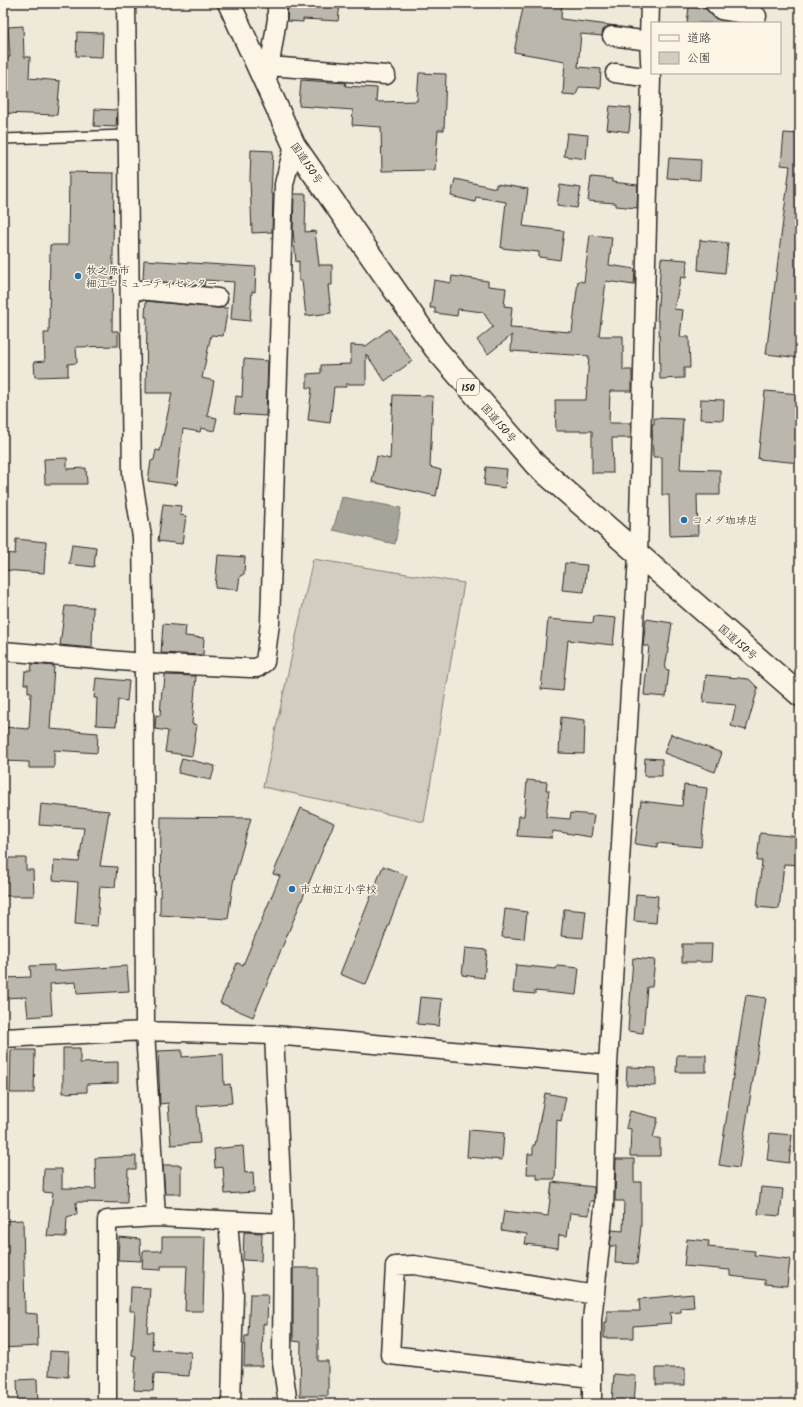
<svg xmlns="http://www.w3.org/2000/svg" width="803" height="1407" font-family="Kalam,'Klee One',sans-serif">
<style>
.green{fill:#d2cdc0;stroke:#7e7c76}
.water{fill:#a6a399;stroke:#75736d}
.building{fill:#bcb7ac;stroke:#2b2b2b}
.lines{fill:none;stroke-linecap:round;stroke-linejoin:round}
.service-casing{stroke:#2b2b2b;stroke-width:12}
.minor-casing{stroke:#2b2b2b;stroke-width:21}
.trunk-casing{stroke:#2b2b2b;stroke-width:25}
.service{stroke:#fcf5e5;stroke-width:9}
.minor{stroke:#fcf5e5;stroke-width:18}
.trunk{stroke:#fcf5e5;stroke-width:22}
.poi-dot{fill:#1f6fb2;stroke:#fcf5e5;stroke-width:1.5}
.labels{text-anchor:middle;stroke-width:3;stroke-linejoin:round;paint-order:stroke}
.shield{fill:#fcf5e5;stroke:#6a6863;stroke-width:1}
.shield-label{font-size:10px;font-weight:bold;fill:#2b2b2b}
.street-label{font-size:11px;fill:#2b2b2b;stroke:#fcf5e5}
.poi-label{font-size:11px;fill:#2b2b2b;stroke:#fcf5e5;text-anchor:start}
</style>
<rect width="100%" height="100%" fill="#efe9da"/>
<filter id="ink" filterUnits="userSpaceOnUse"><feTurbulence type="fractalNoise" baseFrequency=".025" numOctaves="2"/><feDisplacementMap in="SourceGraphic" scale="8" xChannelSelector="R" yChannelSelector="G"/><feConvolveMatrix kernelMatrix="1 2 1 2 8 2 1 2 1" color-interpolation-filters="sRGB"/></filter>
<g filter="url(#ink)">
<path class="green" d="M313,559L464,583L424,822L263,787Z"/>
<path class="water" d="M342,497L401,508L395,544L333,530Z"/>
<path class="building" d="M288,3L340,4L338,21L303,19V22L287,21Z
M524,3H562L561,19L617,26H608L603,30L602,36L581,34L578,67L601,69L600,88L579,87L576,95L563,94L565,61L514,52Z
M689,7L706,9L719,20L735,23H687Z
M23,26L24,57H30L29,78L60,81L57,115L3,113V57H10L8,27Z
M77,32L103,33L102,57L76,56Z
M419,73L446,74L444,130H438L435,170L382,171L381,127L352,125L353,110L299,106L301,80L346,83L345,86L377,88L376,102L417,101Z
M610,106L631,108L629,132L607,129Z
M95,109L117,110L116,127L94,126Z
M567,133L588,135L586,159L564,156Z
M784,133L800,134V358L766,354L790,166L781,165Z
M251,150L273,151L271,194H273L272,232L252,233L250,179Z
M669,158L701,160L700,180L667,178Z
M69,172L114,173L112,331H118V346L76,347L77,363L68,364V376L35,377L34,362L45,361L44,333H49L50,245H68Z
M591,177L612,179V182L638,185L637,208L616,206V203L588,201Z
M455,179L496,188V184L528,189L523,226L564,231L560,260L539,257V252L501,248L506,202L476,197L475,202L451,196Z
M560,185L581,188L577,208L557,205Z
M294,194H306L305,232L315,231L319,265H332V285H328L331,313L306,316L302,281H299V261L296,262L293,231Z
M590,235L612,237L609,265L635,269L634,285L606,281L599,336H623V370H632V391H610L609,423H631V438H612L613,473H592V431H556L555,400H586L589,356L511,351L512,335L488,354L477,340L493,327L483,312L458,309L457,316L435,313V308H430L434,280L451,283L452,276L488,281V286L506,288L504,306L512,307L510,328L572,332L578,281L584,282Z
M700,240L728,243L725,273L698,270Z
M661,258L687,260L686,278L681,277L674,309L683,310L680,337H689L690,368H684V378L660,379L659,321L657,320Z
M144,260L256,267L255,292L252,291L250,321L231,319L234,282L205,280L204,286L143,280Z
M146,301L217,308H228L223,336L211,335L202,378L214,381L207,416L217,418L214,431L201,428L200,432L183,429L176,485L148,481L151,461L154,460L156,450L160,451L172,393H146L147,317H145Z
M389,329L412,361L385,381L366,354V384H346V387H334L330,423L308,420L312,388H307V374L321,373V365L351,364V345L366,346Z
M244,359L268,361L266,416L234,414L236,396L242,397Z
M765,391L800,394V463L758,459Z
M393,395L433,396L430,467L441,470L436,496L372,482L377,456L390,459Z
M701,399L724,400L723,420L700,419Z
M654,418L683,419L680,469L720,470V495H697L698,535L670,536L669,495H662V457H653L652,424H654Z
M67,458V469L86,468L87,484H45L44,459Z
M486,467L507,469L505,488L484,485Z
M163,504L181,506L180,515L186,516L182,544L158,541Z
M16,539L46,542L44,573L3,570V553L15,554Z
M72,544L96,547L94,567L69,564Z
M218,555L245,557L244,574L240,576L238,590L215,588Z
M565,563L587,565L584,592L562,590Z
M65,606L93,607L92,648L60,645Z
M594,616L616,618L613,645L568,640L563,691L541,689L548,619L593,623Z
M646,619L672,623L665,669L669,670L666,697L644,695L649,646H643Z
M163,624L186,626L185,636L204,638L203,655L161,653Z
M32,664L54,666L50,729L98,733L97,753L54,750V768H29V762L3,761V727L29,729L31,693L28,692V684H24L25,671H31Z
M165,675L196,676L192,724L197,725L192,756L165,752L168,731L155,729L156,715L160,716L162,688H164Z
M706,675L749,679L758,688L746,730L731,726L736,705L703,702Z
M96,678L129,681L127,701L118,700L116,726L96,725L97,698H94Z
M561,717L585,720L584,754L559,753Z
M671,734L722,753L715,772L664,753Z
M182,758L215,766L211,780L178,773Z
M645,758L662,759V776H644Z
M527,780L547,782L546,790H549L546,817L570,819L571,813L594,815L591,837L553,831L552,838L517,836L519,816H524Z
M684,785L707,788L701,847L657,843V847L635,844L641,801L682,806Z
M41,804L109,811L100,866L117,867L115,887L100,886L97,926L75,924L78,882L53,880L54,860L79,862L84,828L39,825Z
M301,808L334,823L253,1017L220,1003L237,963L243,965L280,876L273,874Z
M161,817L251,818L233,883L228,919L160,915Z
M760,833L800,837V865L784,864L779,909L757,907L762,861H757Z
M3,858H26V870H33L34,896H3Z
M383,866L407,876L366,985L340,974Z
M636,894L658,896L656,923L634,921Z
M505,909L527,912L524,939L502,937Z
M564,909L586,911L583,938L561,936Z
M682,944H712L711,962H682Z
M465,948L487,950L484,978L462,975Z
M633,958L655,960L652,987H647L643,1033L628,1031Z
M54,965V971L127,966L129,991L77,994L76,982L50,984L52,1015L28,1017L26,997L3,998V978L31,977L30,966Z
M516,965L556,969L557,966L579,968L576,995L535,991V994L513,992Z
M746,995L766,998L739,1168L719,1165Z
M420,997L442,999L439,1026L417,1024Z
M63,1048H80V1063L118,1062V1083L87,1084V1092L63,1093Z
M11,1050H35L34,1093H10Z
M182,1050V1057L223,1054L224,1085L230,1084L232,1103L197,1106L200,1143L171,1145L168,1103L160,1104L158,1051Z
M677,1055H706V1072H676Z
M627,1067L656,1068V1086L626,1085Z
M545,1093L566,1097L561,1121L557,1120L555,1179H537V1174H527L528,1154H533V1145H535Z
M630,1111L658,1118L653,1138H660V1156H630L631,1129L626,1128Z
M469,1130L504,1133L502,1160L467,1157Z
M770,1133L792,1135L789,1163L767,1160Z
M243,1146L245,1173L253,1172L254,1192L225,1194L223,1167L215,1168L214,1149Z
M136,1156V1169H128L127,1203L76,1202L77,1214L67,1217L66,1237L47,1236L53,1193L43,1192L44,1169H62V1188L96,1189L95,1158Z
M616,1159H634V1182H641V1226L637,1264L615,1263L616,1246H610L612,1230L623,1231L624,1201H615Z
M163,1165H181V1194H165Z
M552,1182L594,1187V1201H590L589,1215L570,1213L567,1236L559,1235L558,1248L525,1244L527,1234L501,1230L504,1211L548,1216Z
M761,1187L783,1189L780,1216L758,1214Z
M23,1220L25,1313L37,1314L38,1346L3,1348V1221Z
M244,1232L262,1233L261,1261L243,1260Z
M119,1237L140,1239L141,1261L118,1260Z
M162,1237H205L203,1311H185L187,1266H161V1270L142,1269L143,1251H162Z
M687,1239L709,1241L708,1247L755,1251L754,1255L790,1259L787,1286L765,1284V1280L730,1276V1270L684,1266Z
M293,1268H318V1361H328V1396H300L301,1342L293,1341Z
M131,1287L150,1288L147,1332H153L152,1349L191,1352L189,1376L154,1374L153,1391L134,1390L136,1356L132,1355L135,1311H130Z
M250,1294H268L267,1324H263L262,1366H244L245,1336H248Z
M693,1294L694,1307L681,1308V1312L670,1313L671,1323L633,1326V1338H604V1322H607V1311H640L639,1299Z
M50,1351L69,1352L68,1377L49,1375Z
M656,1368H685V1385H656Z
M614,1374L636,1376L634,1404L612,1401Z
M37,1379L38,1404H18L17,1380Z"/>
<g class="lines">
<g class="service-casing">
<path id="service" d="M3,139L127,135"/>
</g>
<g class="minor-casing">
<path id="minor" d="M126,3L132,475L142,537L144,663L145,1031L156,1217L283,1223
M714,3L721,10L757,16
M612,36L649,41
M269,66L386,75
M615,73L651,78
M268,76L277,19V3
M130,289L218,298
M3,651L144,663L250,668H257L265,662L270,623L284,184L294,145
M274,1035L283,1223L282,1362L288,1404
M3,1038L145,1031L274,1035L608,1065
M228,1221L234,1294L231,1404
M592,1378L390,1355L395,1266L414,1265L595,1295
M107,1404V1220L156,1217
M592,1404V1320L604,1208L608,1065L638,555L651,78L649,41L650,3"/>
</g>
<g class="trunk-casing">
<path id="trunk" d="M229,3L294,145L435,348L536,465L800,695"/>
</g>
<use href="#service" class="service"/>
<use href="#minor" class="minor"/>
<use href="#trunk" class="trunk"/>
</g>
</g>
<g class="poi-dot">
<circle cx="78" cy="276" r="4"/>
<circle cx="684" cy="520" r="4"/>
<circle cx="292" cy="889" r="4"/>
</g>
<g class="labels">
<rect class="shield" x="457" y="379" width="22" height="16" rx="3"/>
<g class="shield-label">
<text x="468" y="391">150</text>
</g>
<g class="street-label">
<text transform="translate(307 163) rotate(56)" y="4">国道150号</text>
<text transform="translate(499 423) rotate(49)" y="4">国道150号</text>
<text transform="translate(738 642) rotate(41)" y="4">国道150号</text>
</g>
<g class="poi-label">
<text x="86" y="274">牧之原市<tspan x="86" dy="13">細江コミュニティセンター</tspan></text>
<text x="692" y="524">コメダ珈琲店</text>
<text x="300" y="893">市立細江小学校</text>
</g>
</g>
<rect width="803" height="1407" fill="none" stroke="#fcf5e5" stroke-width="16"/>
<rect x="8" y="8" width="787" height="1391" fill="none" stroke="#2b2b2b" stroke-width="1.5" filter="url(#ink)"/>
<rect x="651" y="22" width="130" height="52" fill="#fcf5e5" stroke="#a8a49b"/>
<rect x="659" y="35" width="20" height="6" fill="#fcf5e5" stroke="#a8a49b"/>
<text x="687" y="42" font-size="12" fill="#2b2b2b">道路</text>
<rect x="659" y="52" width="20" height="12" fill="#d2cdc0" stroke="#a8a49b"/>
<text x="687" y="62" font-size="12" fill="#2b2b2b">公園</text>
</svg>
